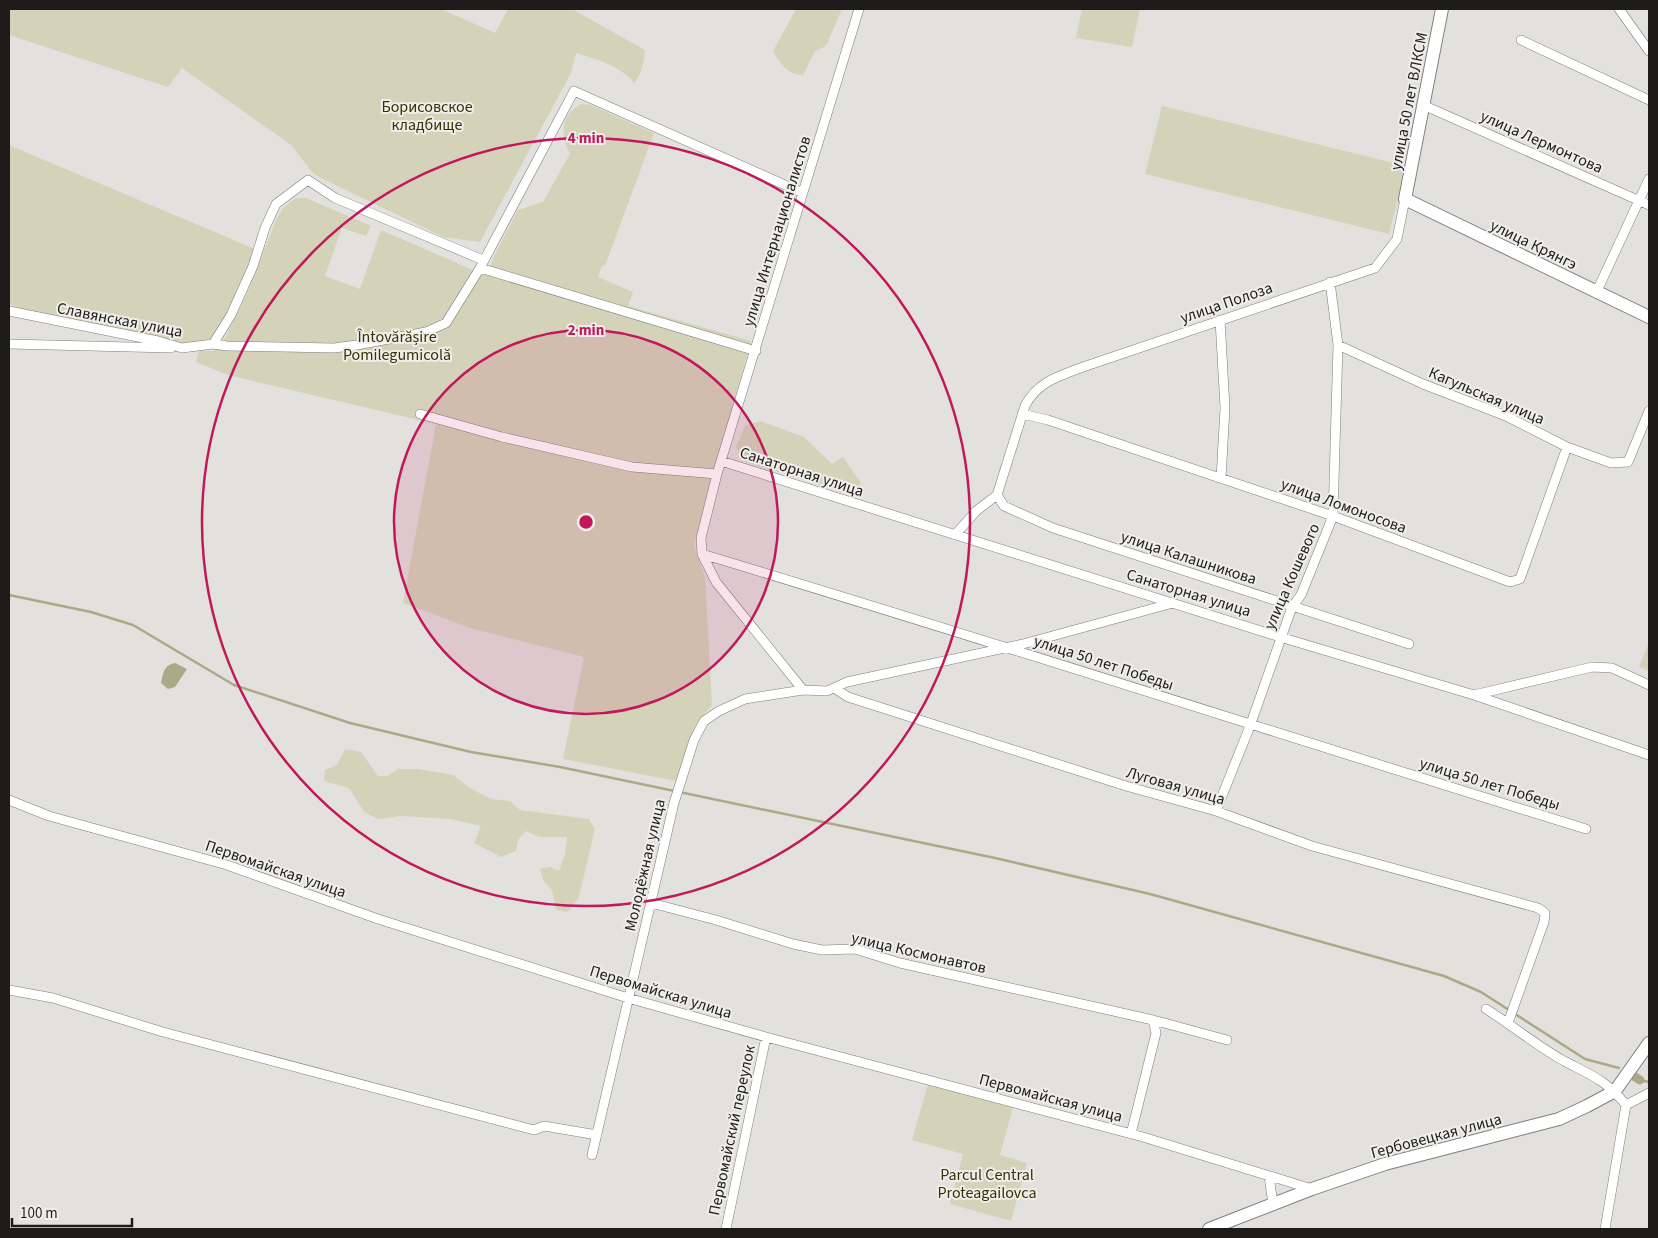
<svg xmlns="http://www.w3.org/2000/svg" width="1658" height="1238" font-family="'Source Sans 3',sans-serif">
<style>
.green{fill:#d4d3ba}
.water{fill:#aca987}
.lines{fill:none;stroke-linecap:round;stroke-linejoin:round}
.stream{stroke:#aca987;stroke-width:2.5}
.canal{stroke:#aca987;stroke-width:9}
.street-casing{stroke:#7d7d79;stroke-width:10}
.secondary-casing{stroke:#7d7d79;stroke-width:14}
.street{stroke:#fff;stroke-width:9}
.secondary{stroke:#fff;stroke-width:12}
.ring{fill:none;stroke:#c2185b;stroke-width:2.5}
.labels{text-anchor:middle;stroke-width:4;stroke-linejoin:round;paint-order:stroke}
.street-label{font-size:16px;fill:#1d1c1b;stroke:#efeeea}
.park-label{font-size:16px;fill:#373205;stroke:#efeeea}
.centre{fill:#c2185b;stroke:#efeeea;stroke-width:2.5}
.ring-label{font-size:15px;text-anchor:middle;font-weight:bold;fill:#c2185b;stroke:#efeeea;stroke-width:4;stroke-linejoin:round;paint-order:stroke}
</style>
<rect width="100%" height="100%" fill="#e2e1dd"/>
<path class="green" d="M9,9H441L495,33L508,9H572L645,50C644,62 642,74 634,83C620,65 597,60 576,53L571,73L480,242L443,237L319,177L313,173L291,145L182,68L168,87L9,35Z
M796,9H842L826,46L815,51L803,75C787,75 781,64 773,51Z
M1082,9H1140L1132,47L1076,38Z
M581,104L590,105L654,133L605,266L602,265L598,277L633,292L628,306L751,341L694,545L705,577L712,705L696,724L676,781L563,759L584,657L470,628L403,603L436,424L228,375L196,362L199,350L212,351L224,340L244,300L277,218L283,208L296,198H306L371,226L366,236L342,228L325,276L360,289L381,230L487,276L494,256L518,210L543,202L570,154C560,135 560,116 581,104Z
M1162,106L1406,166L1389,234L1145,174Z
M9,145L257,250L218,335L200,344H183L133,331L31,313L9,304Z
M760,421L804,437L832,464L843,457L861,483L851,495L756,465L741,457L736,447L745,426Z
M1649,642V671L1639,667Z
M345,749L361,752L378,776H388L398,769H417L453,775L471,789L492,799L510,801L520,810L589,819L595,829L579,897L568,912L556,910L552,890L543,880L540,869L550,867L559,871L565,854L567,837H539L526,831L518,840L516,851L501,857L474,843L481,826L450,819L401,816L378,819L364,812L349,788L324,781L325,770L337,765Z
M928,1084L1013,1107L1000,1155L1027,1163L1011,1221L950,1204L963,1154L912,1140Z"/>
<path class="water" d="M175,663L187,669L175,687L168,689L161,683C163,673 164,665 175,663Z"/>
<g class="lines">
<path class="stream" d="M9,595L91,612L133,625L234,685L350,723L471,752L560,767L995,858L1150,894L1444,976L1481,992L1585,1059L1619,1068
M1640,1080L1649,1082"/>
<path class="canal" d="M1635,1077L1640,1080"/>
<g class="street-casing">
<path id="street" d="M859,9L717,474L701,538L702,554C998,643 1291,738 1586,829
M1619,9L1649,51
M1521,40L1649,100
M1423,105L1649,205
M480,268L756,351
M1596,293L1649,179
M9,311L158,341L182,348L213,344L231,315L253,266L265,228L276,204L308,180L335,198L483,260
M1220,320L1225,408L1221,478
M9,344L171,348
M213,344L227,346L334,348L357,345L426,332L446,323L480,268L574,91L803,193
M1338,345L1423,384L1506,416L1567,447L1611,463L1628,462L1649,411
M420,414L502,437L632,467L717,474
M1022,414L1048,420L1333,516L1510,582L1520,579L1567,447
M721,461L1280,637L1474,695L1649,755
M997,495L1004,506L1053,528L1409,644
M955,535L976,511L997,495L1025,406C1037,382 1059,376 1083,367L1375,268L1397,239L1405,199
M702,554L716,582L803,690
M834,688L848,697L1126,786L1216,811L1312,846L1538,908L1545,913L1544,922L1508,1023
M1474,695L1592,667L1612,668L1649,685
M9,800L49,816L227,865L378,919L628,998L766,1037L1143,1137L1312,1189
M1216,811L1250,726L1292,607L1301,595L1333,516L1338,345L1330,282
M651,903L716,920L793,944L822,950L855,949L900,963L1153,1020L1156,1033L1131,1134
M9,990L53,998L163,1032L534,1130L544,1126L597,1135
M1486,1009C1512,1025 1537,1046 1564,1061C1591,1075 1606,1080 1626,1105L1605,1229
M1153,1020L1227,1040
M1626,1105L1649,1093
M592,1155L674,803L694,740L704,721L719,711L745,699L803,690L827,691L847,682L1023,644L1173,603
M1269,1176L1273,1204
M726,1229L766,1037"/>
</g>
<g class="secondary-casing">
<path id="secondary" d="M1442,9L1405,199L1649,317
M1209,1229L1312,1189L1385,1164L1559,1119L1587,1106L1615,1091L1649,1043"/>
</g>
<use href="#street" class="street"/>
<use href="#secondary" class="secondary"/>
</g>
<circle cx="586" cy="522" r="192" fill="#c2185b" fill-opacity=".12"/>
<g class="ring">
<circle cx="586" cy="522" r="192"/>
<circle cx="586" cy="522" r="384"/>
</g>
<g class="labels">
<g class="street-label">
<text transform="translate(1408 101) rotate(-79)" y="6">улица 50 лет ВЛКСМ</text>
<text transform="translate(1542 141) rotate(24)" y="6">улица Лермонтова</text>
<text transform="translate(776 231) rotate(-73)" y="6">улица Интернационалистов</text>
<text transform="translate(1534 244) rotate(26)" y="6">улица Крянгэ</text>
<text transform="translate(1226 302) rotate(-19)" y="6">улица Полоза</text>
<text transform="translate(120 319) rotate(11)" y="6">Славянская улица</text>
<text transform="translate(1487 395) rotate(23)" y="6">Кагульская улица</text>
<text transform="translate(802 471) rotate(18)" y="6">Санаторная улица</text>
<text transform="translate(1344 505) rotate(20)" y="6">улица Ломоносова</text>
<text transform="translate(1189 557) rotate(18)" y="6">улица Калашникова</text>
<text transform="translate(1291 576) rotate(-66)" y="6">улица Кошевого</text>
<text transform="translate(1189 592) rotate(17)" y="6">Санаторная улица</text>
<text transform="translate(1104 662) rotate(18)" y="6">улица 50 лет Победы</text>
<text transform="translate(1490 783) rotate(17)" y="6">улица 50 лет Победы</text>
<text transform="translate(1176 785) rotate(16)" y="6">Луговая улица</text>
<text transform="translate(644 865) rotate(-77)" y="6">Молодёжная улица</text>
<text transform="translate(276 868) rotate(19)" y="6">Первомайская улица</text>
<text transform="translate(919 952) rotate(13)" y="6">улица Космонавтов</text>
<text transform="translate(661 991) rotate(17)" y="6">Первомайская улица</text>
<text transform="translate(1051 1097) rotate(15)" y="6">Первомайская улица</text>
<text transform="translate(731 1130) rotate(-78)" y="6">Первомайский переулок</text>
<text transform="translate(1436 1135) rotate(-15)" y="6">Гербовецкая улица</text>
</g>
<g class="park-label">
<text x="427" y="112">Борисовское<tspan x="427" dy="18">кладбище</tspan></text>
<text x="397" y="342">Întovărășire<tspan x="397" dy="18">Pomilegumicolă</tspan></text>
<text x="987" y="1180">Parcul Central<tspan x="987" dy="18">Proteagailovca</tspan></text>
</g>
</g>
<circle cx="586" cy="522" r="8" class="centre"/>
<g class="ring-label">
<text x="586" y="143">4 min</text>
<text x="586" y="335">2 min</text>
</g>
<rect width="1658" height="1238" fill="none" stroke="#1d1c1b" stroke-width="20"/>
<path d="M12 1218v8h120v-8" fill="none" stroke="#1d1c1b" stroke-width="2.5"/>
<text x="20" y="1218" font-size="15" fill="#1d1c1b" stroke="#efeeea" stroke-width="4" paint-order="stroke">100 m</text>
</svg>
